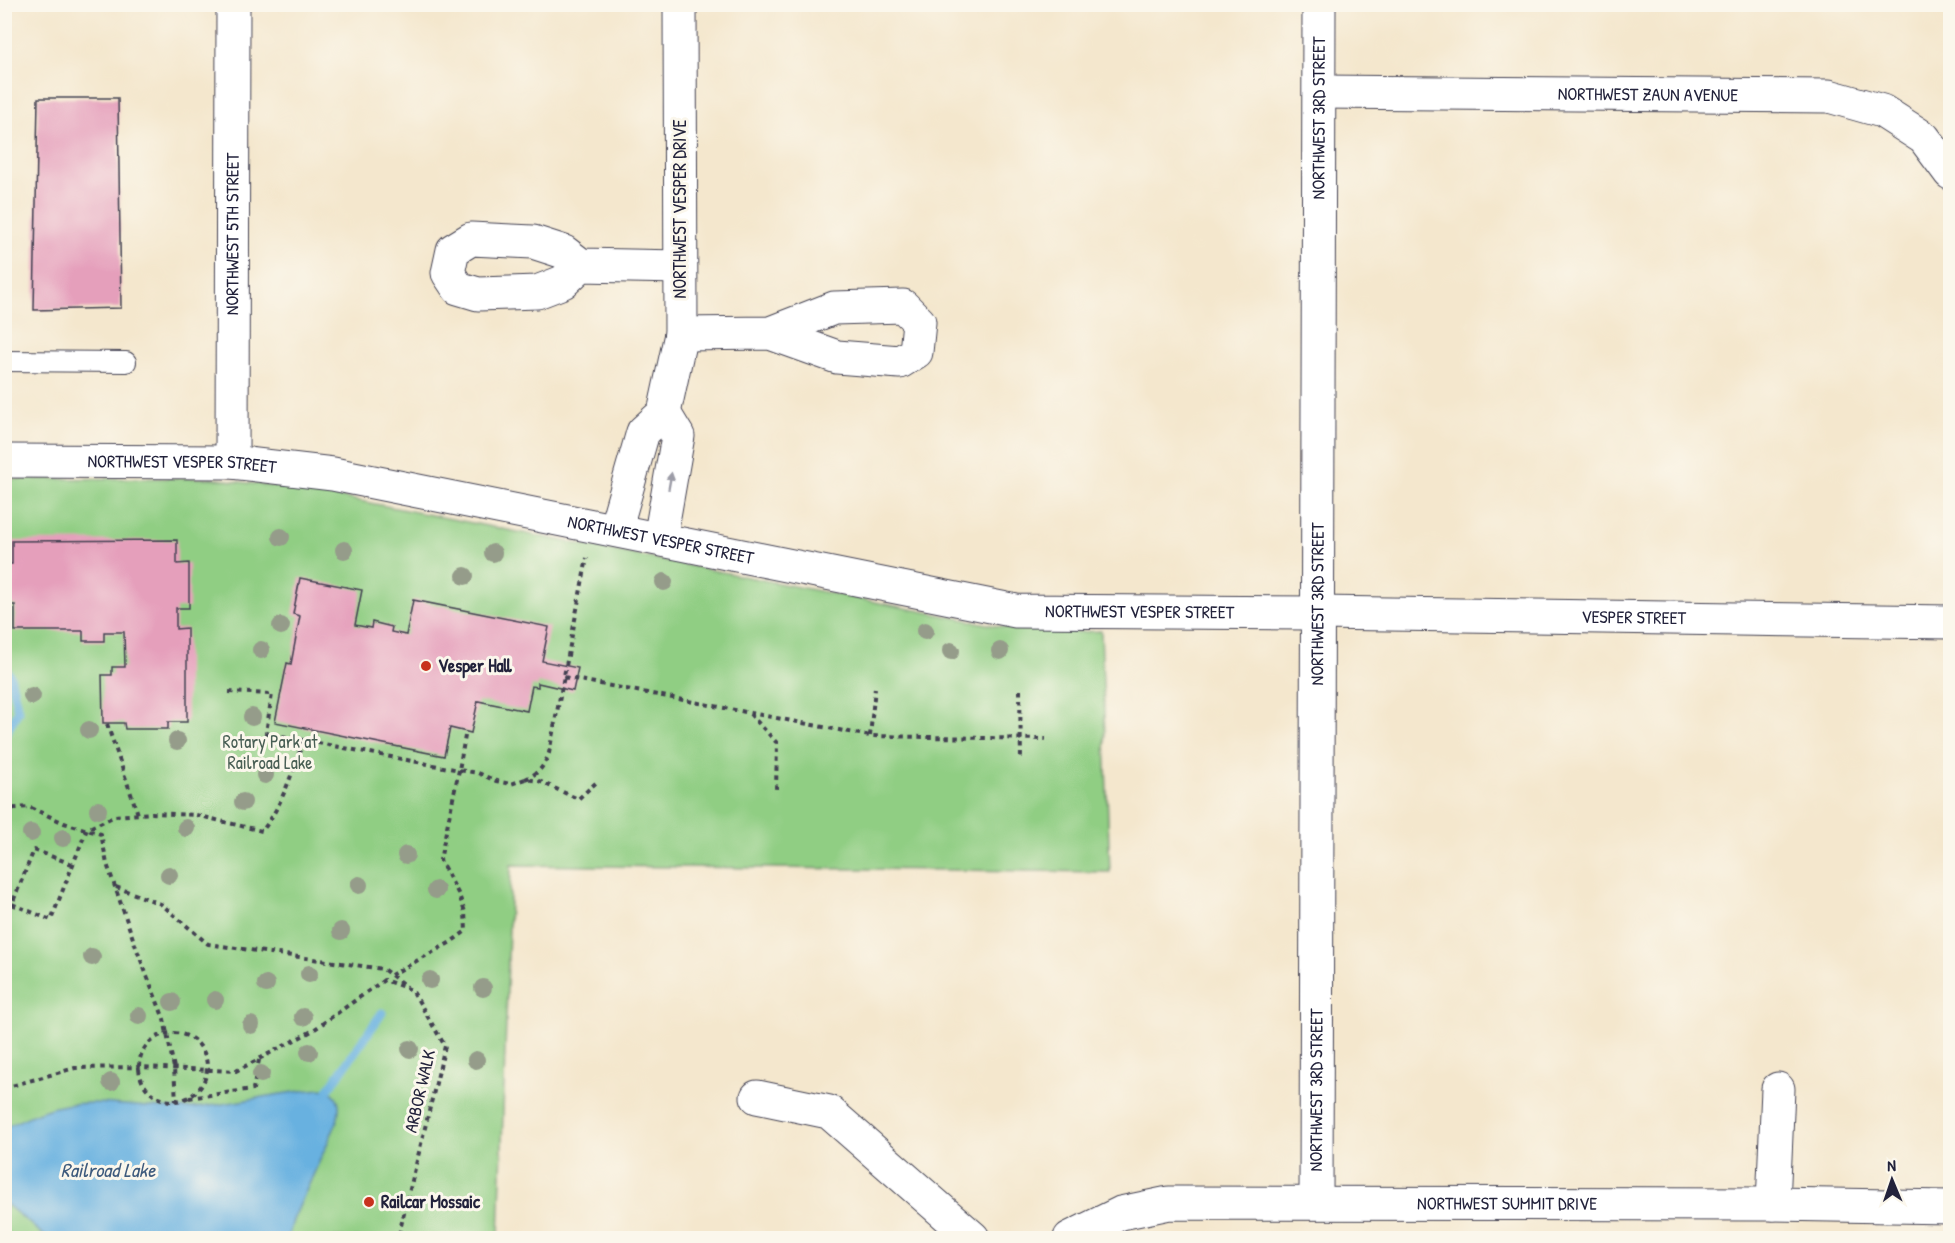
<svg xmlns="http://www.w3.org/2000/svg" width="1955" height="1243" font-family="'Patrick Hand',sans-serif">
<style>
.green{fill:#90ce83;stroke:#59785f;stroke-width:1.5}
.water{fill:#68b1e0;stroke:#456a8e;stroke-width:1.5}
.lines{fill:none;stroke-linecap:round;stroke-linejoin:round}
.stream{stroke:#68b1e0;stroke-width:9}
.building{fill:#e59fbb}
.lane-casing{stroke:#424051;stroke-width:22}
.street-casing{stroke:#424051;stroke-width:35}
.path{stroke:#424051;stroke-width:4;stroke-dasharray:4.5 4.5;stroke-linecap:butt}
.lane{stroke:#fff;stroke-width:20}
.street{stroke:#fff;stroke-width:33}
.tree{fill:#959c8a}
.oneway{fill:#9c9ca7}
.poi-dot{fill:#c8321e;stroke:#fbf7ec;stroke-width:2}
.labels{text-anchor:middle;stroke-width:6;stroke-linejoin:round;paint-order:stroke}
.street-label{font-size:18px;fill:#22223b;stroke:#fbf7ec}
.poi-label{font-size:18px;font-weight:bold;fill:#22223b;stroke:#fbf7ec;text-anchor:start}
.park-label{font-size:18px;fill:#485e54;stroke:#fbf7ec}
.water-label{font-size:20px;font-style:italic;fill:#3e5b7d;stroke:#fbf7ec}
</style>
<rect width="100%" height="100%" fill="#fbf7ec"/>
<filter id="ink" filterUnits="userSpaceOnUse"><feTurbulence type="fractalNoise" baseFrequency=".0167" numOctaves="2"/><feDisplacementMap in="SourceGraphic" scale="12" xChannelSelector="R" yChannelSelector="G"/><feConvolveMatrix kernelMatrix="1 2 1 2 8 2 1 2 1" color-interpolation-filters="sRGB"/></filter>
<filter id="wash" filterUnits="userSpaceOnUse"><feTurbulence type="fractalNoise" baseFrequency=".008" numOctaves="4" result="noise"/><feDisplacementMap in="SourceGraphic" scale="24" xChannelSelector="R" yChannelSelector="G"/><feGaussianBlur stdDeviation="1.35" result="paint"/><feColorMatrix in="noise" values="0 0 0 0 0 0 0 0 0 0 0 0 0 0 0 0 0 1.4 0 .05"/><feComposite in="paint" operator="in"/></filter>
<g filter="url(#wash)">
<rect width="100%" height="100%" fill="#f4e7cd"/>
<path class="green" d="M211,478L309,491L1013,629L1076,632L1101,631L1110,872L511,865L499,1238H5L4,479Z"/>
<path class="water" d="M321,1089C341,1091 341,1106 337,1122L293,1220L288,1238H47L5,1203V1127C24,1119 44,1108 65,1105C108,1098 150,1112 193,1108C236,1104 278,1092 321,1089Z"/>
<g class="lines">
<path class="stream" d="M4,667L10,676L18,711L4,736
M328,1090L382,1013"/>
</g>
<g id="blocks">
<path class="building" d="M38,98H118L121,308L34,310Z
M177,540V564L189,563V608H176V629L187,628V722H168V729H125L124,723H103L102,675H112V667H125L124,632H104V641H83V631H15V605H4V564H12V541Z
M300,578L362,590L355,625L371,628L372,622L392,627L391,632L406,635L413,600L549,627L542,661L578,668L573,691L538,683V687L532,686L527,711L478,701L471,733L450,728L444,756L275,722L287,663L291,664L300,616L293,614Z"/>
</g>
</g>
<g filter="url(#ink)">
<use href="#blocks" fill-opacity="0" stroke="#424051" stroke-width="1.5"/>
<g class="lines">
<g class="lane-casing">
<path id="lane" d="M4,361L126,362"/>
</g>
<g class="street-casing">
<g id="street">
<path id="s1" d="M1320,92L1829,96L1882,111L1924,138L1950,173"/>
<path d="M581,265L564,252L533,242L471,239L453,250L448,273L458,288L478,294L537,292L563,282L581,265L680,267"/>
<path d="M681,334L770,333L837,357L900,362L916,352L919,322L903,306L834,308L770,333"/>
<path id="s2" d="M4,461L232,462L333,474L1016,611L1317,613L1950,622"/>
<path id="s3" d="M232,462L233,4"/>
<path d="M615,530L643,432L664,413L681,334L680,4"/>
<path d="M660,539L678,436L664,413"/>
<path d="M757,1097L829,1112L973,1238"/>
<path id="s4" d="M1316,1202L1319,4"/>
<path d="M1773,1204L1778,1089"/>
<path id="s5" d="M1070,1238L1121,1213L1169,1203L1773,1204L1950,1207"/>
</g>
</g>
<path class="path" d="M564,677L870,736L1046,739
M1020,690L1021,762
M229,692L272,694L266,733L459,770L440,860L459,895L465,912L466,931L451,942L391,975
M750,714L777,743L776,790
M107,724L138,814
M465,736L459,770L478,773L496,781L511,784L525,779L539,781L578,799L598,781
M870,736L875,688
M525,779C538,774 544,767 549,753L587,558
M4,809L29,807L64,823L101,834L107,864L137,950L164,1019L174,1068L176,1101
M72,864L34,850L12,904L51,920L87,829L115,816L152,813L196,815L262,831C282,806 293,770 304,740
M116,887L161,904L208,944L383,969L407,987
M139 1067a34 34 0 1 1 68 0a34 34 0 1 1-68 0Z
M4,1088L75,1068L140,1067L236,1071L312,1031L384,980L412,990L445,1046L398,1238
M189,1098L253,1089L259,1060"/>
<use href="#lane" class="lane"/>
<use href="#street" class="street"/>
</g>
<g class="tree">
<circle cx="281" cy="537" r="9"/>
<circle cx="344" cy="550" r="9"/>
<circle cx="493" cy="553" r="9"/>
<circle cx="465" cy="576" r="9"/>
<circle cx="664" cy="582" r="9"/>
<circle cx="281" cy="626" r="9"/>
<circle cx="925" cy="631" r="9"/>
<circle cx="261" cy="650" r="9"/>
<circle cx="951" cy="651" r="9"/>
<circle cx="1000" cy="651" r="9"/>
<circle cx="32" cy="696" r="9"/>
<circle cx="252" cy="717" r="9"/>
<circle cx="89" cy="730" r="9"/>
<circle cx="177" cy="741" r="9"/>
<circle cx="265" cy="775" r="9"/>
<circle cx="243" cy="802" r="9"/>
<circle cx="98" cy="810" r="9"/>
<circle cx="186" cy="828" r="9"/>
<circle cx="31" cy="833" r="9"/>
<circle cx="63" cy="838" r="9"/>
<circle cx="406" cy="855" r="9"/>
<circle cx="169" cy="875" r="9"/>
<circle cx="359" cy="885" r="9"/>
<circle cx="436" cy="890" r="9"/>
<circle cx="341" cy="931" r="9"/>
<circle cx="92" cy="957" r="9"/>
<circle cx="309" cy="974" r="9"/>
<circle cx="430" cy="980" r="9"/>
<circle cx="266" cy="984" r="9"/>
<circle cx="483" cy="988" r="9"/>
<circle cx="215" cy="1000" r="9"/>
<circle cx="172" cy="1002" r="9"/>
<circle cx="139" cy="1016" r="9"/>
<circle cx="303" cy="1017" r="9"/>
<circle cx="251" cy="1025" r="9"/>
<circle cx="410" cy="1049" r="9"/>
<circle cx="309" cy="1052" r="9"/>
<circle cx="476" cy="1060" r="9"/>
<circle cx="261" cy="1074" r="9"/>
<circle cx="111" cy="1082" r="9"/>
</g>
<defs><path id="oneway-solid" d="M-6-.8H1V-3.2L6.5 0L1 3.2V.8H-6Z" transform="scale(1.5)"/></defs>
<use class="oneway" href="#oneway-solid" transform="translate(670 481) rotate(-80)"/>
</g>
<g class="poi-dot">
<circle cx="426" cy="666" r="6"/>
<circle cx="369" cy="1202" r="6"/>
</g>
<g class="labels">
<g class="street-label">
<text dy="6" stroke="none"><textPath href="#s1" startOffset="328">NORTHWEST ZAUN AVENUE</textPath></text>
<text dy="6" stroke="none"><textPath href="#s4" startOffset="1084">NORTHWEST 3RD STREET</textPath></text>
<text transform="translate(680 209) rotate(-90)" y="6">NORTHWEST VESPER DRIVE</text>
<text dy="6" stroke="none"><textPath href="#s3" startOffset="228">NORTHWEST 5TH STREET</textPath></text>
<text dy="6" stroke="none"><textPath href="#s2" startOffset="178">NORTHWEST VESPER STREET</textPath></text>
<text dy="6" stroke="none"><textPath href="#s2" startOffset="664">NORTHWEST VESPER STREET</textPath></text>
<text dy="6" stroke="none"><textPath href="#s4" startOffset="598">NORTHWEST 3RD STREET</textPath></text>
<text dy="6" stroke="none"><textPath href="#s2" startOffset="1150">NORTHWEST VESPER STREET</textPath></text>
<text dy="6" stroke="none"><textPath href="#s2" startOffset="1644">VESPER STREET</textPath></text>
<text dy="6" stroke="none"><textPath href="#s4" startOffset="112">NORTHWEST 3RD STREET</textPath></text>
<text transform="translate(420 1091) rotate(-77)" y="6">ARBOR WALK</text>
<text dy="6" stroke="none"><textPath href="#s5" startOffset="444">NORTHWEST SUMMIT DRIVE</textPath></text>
</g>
<g class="poi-label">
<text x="438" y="672">Vesper Hall</text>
<text x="381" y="1208">Railcar Mossaic</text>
</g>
<g class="park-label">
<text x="270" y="748">Rotary Park at<tspan x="270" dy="21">Railroad Lake</tspan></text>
</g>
<g class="water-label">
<text x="108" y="1177">Railroad Lake</text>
</g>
</g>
<rect width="1955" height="1243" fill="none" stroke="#fbf7ec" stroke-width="24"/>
<g transform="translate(1892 1180) rotate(358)" stroke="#fbf7ec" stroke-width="4.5" paint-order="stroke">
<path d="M0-4.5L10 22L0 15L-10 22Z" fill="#22223b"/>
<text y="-9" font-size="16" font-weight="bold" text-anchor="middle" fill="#22223b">N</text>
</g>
</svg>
